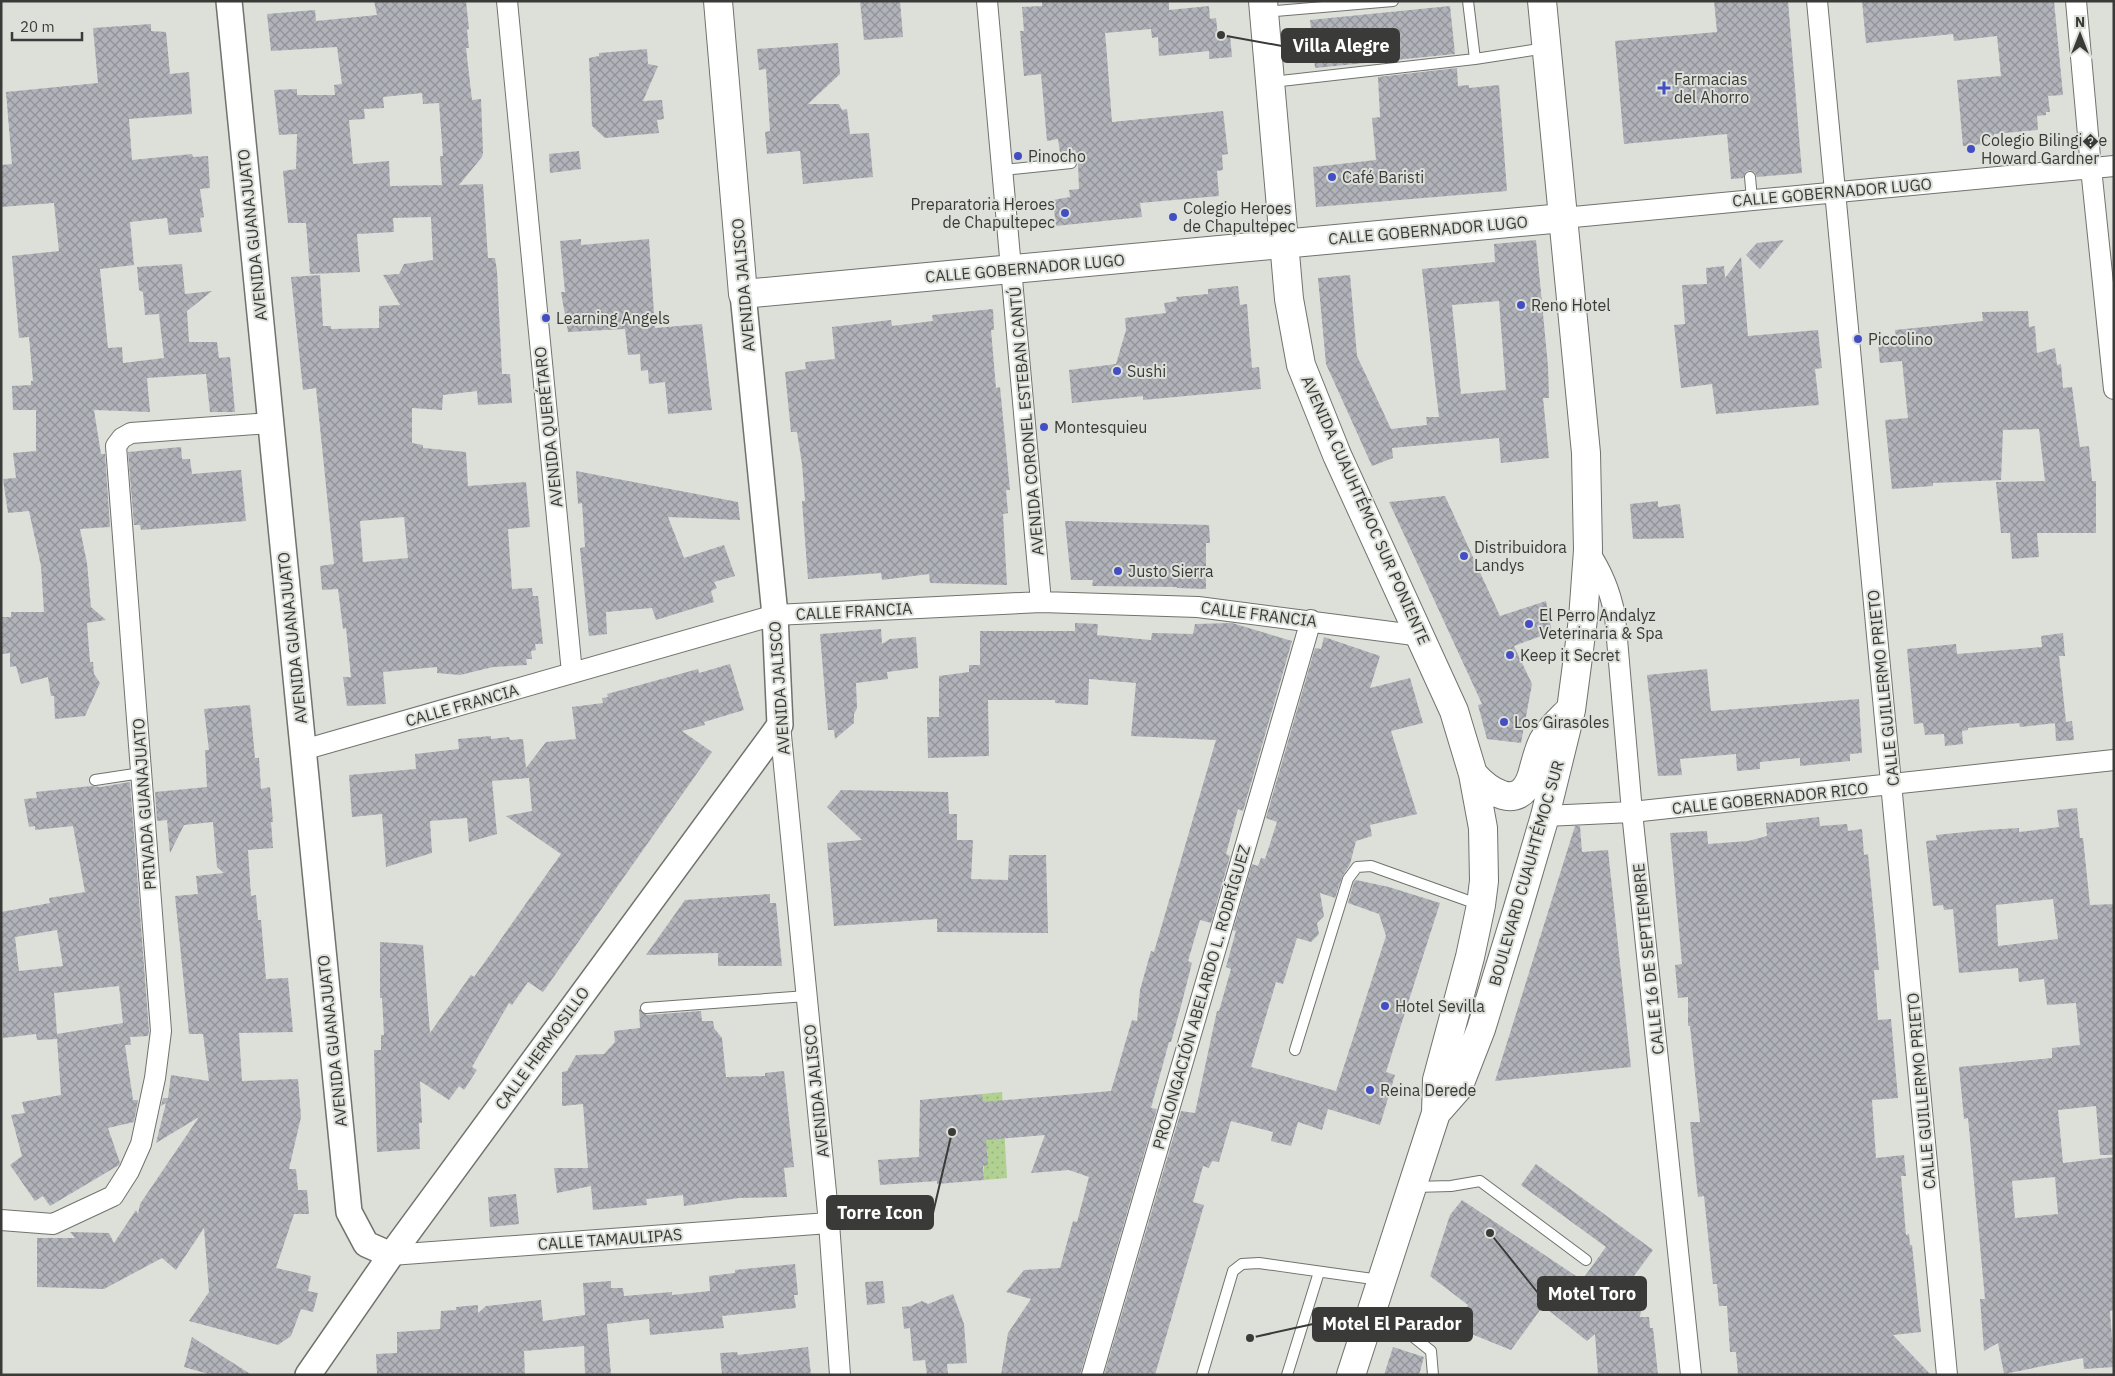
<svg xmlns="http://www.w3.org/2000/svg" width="2115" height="1376" font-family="'IBM Plex Sans',sans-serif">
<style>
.garden{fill:url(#garden-dots)}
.building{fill:url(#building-cross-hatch);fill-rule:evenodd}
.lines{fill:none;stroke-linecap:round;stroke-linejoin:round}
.service-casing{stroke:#70736d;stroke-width:12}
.minor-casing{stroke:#70736d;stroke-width:22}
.tertiary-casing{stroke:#70736d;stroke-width:28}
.secondary-casing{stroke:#70736d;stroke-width:30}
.primary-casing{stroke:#70736d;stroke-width:30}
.service{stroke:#fff;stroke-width:10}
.minor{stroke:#fff;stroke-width:20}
.tertiary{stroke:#fff;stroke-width:25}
.secondary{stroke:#fff;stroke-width:28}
.primary{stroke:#fff;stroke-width:28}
.poi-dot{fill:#444ec3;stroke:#dce0d9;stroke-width:2}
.labels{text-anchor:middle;stroke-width:4;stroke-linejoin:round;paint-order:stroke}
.poi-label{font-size:16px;fill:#3a3b38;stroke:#dce0d9;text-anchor:start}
.street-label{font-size:16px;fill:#3a3b38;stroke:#dce0d9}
.leader{fill:none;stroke:#3a3b38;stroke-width:2}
.callout-dot{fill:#3a3b38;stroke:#dce0d9;stroke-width:2}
.callout{fill:#3a3b38;stroke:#3a3b38;stroke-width:2}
.callout-label{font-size:18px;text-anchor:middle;font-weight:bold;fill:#fff}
</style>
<defs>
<pattern id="garden-dots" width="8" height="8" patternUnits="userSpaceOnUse" patternTransform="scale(1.25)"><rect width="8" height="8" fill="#b0d191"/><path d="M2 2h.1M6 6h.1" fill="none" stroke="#98b47e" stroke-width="1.8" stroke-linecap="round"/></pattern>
<pattern id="building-cross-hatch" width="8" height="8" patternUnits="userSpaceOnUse" patternTransform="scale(1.25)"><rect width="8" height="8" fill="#b1b3ba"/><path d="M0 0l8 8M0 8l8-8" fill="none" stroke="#919398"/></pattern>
</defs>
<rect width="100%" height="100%" fill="#dce0d9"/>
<path class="garden" d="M1002,1092L1007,1178L984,1180L982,1094Z"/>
<path class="building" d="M374,1H466L469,29L467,30L469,48H466L472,100L481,99L483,153L482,157L459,185L483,184L488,258H495L497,271L502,374H510L512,403L478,405L477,391L443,395L442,410L412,408V443L423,445V448L466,452L468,486L526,482L530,527L508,529L512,589L532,588L533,596H538L543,644H535L536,650L531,651L532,659H526L527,665L493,667L460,675L437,673V667L383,672L386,704L347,706L343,677H351L346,628L343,629L338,589L322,590L320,566L334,564L316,388L303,390L291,277L320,275L323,326H331V329L379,328V306L400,305L383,275L399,274L404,264L433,260L431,217L393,218L394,232L357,234L360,272L310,274L306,223H288L283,171L296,169L297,134L279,135L274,90L297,89V95H335L334,85L342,84L337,47L271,51L267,14L315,10L316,21L377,15ZM422,93L423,104L439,103L443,156H440L442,185L390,186L389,161L353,164L349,120L365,119L364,109L384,108L383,97ZM404,517L408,558L363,562L360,521Z
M860,1H900L903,37L864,40Z
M1042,1H1169V10L1209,6L1210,19L1216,18L1218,37L1230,35L1232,57L1209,59V51L1159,56L1158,37L1152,38L1151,29L1105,33L1106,43L1112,122L1223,111L1228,154L1222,155L1223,170L1217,171L1219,196L1140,203L1142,217L1056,226L1053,200L1070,197L1069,190L1079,189L1078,163L1075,150L1060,152L1058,139L1047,141L1041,74L1024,76L1020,31H1024L1022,7L1042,6Z
M1714,1H1788L1802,173L1757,177L1755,173L1750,170L1746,172L1743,178L1731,179L1727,134L1624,144L1615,41L1717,32Z
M1862,1H2054L2063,95L2048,96L2050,112H2046V115L2037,116L2038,130L1994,134V138L1983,139V144L1963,146L1957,80L2001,76L1997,36L1954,41L1953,34L1866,43Z
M1450,6L1455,54L1315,68L1310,20Z
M151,24V31L166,32L170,74L189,72L192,114L129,119L132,160L192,154L193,157L208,156L210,188L200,189L204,217L200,218L202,232L169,235L167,218L130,222L134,265L100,269L108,348L122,347L123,363L164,358L159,314L145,315L143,292L139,290L137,267L182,264L185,294L212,291L187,311L189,342H217L219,358L230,357L235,412H210L206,374L147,378L150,412L94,410L101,454H105L110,527L80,529L87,563L91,607L106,620L87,623L90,662H93L94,674L100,683L85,716L55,719L54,696H51L48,677L21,684L16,666L10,667V653L1,654V617H11V612H44L41,566L29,511L8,513L3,479L16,478L13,453L36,451V410H13L12,386L31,385V381H33L29,337L19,338L12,256L59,251L54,203L1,207V165L12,164L6,92L98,83L93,28Z
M838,43L840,74L808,104H839L842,110L847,109L850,134L869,133L873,177L803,184L800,151L767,154L765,132L770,131L766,69L759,70L757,49Z
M647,49L648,64L658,66L643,101L662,100L664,119L657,120L659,133L605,138L592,126L589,58L599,56V53Z
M1457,68L1458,86L1469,85V88L1499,85L1507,191L1316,207L1313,167L1376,160L1372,118L1380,117L1378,77Z
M579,151L581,169L550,173L549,154Z
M581,239V245L649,239L655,328L702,324L712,410L668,414L665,382L649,384L648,370L641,371L640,354L628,355L625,329L568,332L561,292H565L560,241Z
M1536,240L1548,366L1549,398H1543L1549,458L1501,463L1499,438L1392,448L1393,458L1372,466L1326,364L1318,278L1350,275L1357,356L1391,429L1427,425L1426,417H1439L1422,269L1495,262L1494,244ZM1499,301L1506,390L1461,394L1452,305Z
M1784,240L1760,269L1746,255L1757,243Z
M1741,257L1748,336L1818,330L1822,368L1815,369L1819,405L1716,414L1712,384L1681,388L1674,325L1685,324L1682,285L1707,284L1706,268L1724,266L1725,278Z
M1238,286L1240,305L1247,304L1252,368L1259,367L1261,389L1143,400V396L1072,403L1069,370L1116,364L1126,330L1125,318L1166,313L1164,303L1177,301L1176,297L1208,294V289Z
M993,309L994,330H991L996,388L1000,387L1010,490H1006L1008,513L1003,514L1007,585L930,583L929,574L882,580L881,573L808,579L802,501H805L802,464L797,432H791L785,372L806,369L805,362L835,359L832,327L891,320L892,326L933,321L932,315Z
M2028,311L2029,327L2035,326L2037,353L2055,348L2057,365L2061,364L2063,388L2072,387L2080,447L2089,446L2092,481H2096V533H2037L2039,557L2012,559L2010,533H2001L1996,482L2045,481L2039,429L2003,430L2001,480L1933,483V486L1892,489L1885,420L1908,418L1902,361L1880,363L1878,343L1896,342L1895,330L1983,321L1982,312Z
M181,447L182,459H190L192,474L241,470L246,521L141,530L140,525H134L128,452Z
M576,471L738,502L740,520L668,517L684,558L724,545L735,576L714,582L717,588L711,591L714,602L656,620L652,608L606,612L607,634L589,636L580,548L585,547L582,503L578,504Z
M1445,496L1500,616L1546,601L1552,632L1514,646L1532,684L1521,743L1487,739L1478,705L1482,704L1389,502Z
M1658,501V507L1680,504L1684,538L1633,539L1630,504Z
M1065,521L1209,525L1210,543H1206V589L1177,588V587L1092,586L1093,580H1071Z
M1075,623L1098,624L1097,635L1151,640L1152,633L1193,634L1195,624L1232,623L1292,641L1243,811L1238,809L1226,854L1230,856L1211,923L1200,920L1188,961L1192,963L1181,1006L1171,1042H1169L1151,1108L1157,1109L1080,1375H1001L1008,1333L1031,1299L1006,1292L1024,1270L1060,1268L1073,1221L1077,1222L1089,1177L1069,1170L1031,1173L1045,1135L986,1140L988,1165L983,1166L984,1180L937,1184V1181L880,1185L878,1160L919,1157L920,1100L982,1094L983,1102L1111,1091L1132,1020L1137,1021L1140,990L1151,951L1154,952L1216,740L1131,736L1136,683L1089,679L1088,705L1055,703V700H988L989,756L928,758L927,717H939V676L969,672V665H980V631H1075Z
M881,629L882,644L890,639L916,637L918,668L887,672L888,679L856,683L857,708L854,714V723L835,739L834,730H828L820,634Z
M2063,633L2065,656H2059L2066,722L2072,721L2074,740L2056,741L2055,723L2064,722L2020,727L2019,723L1968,728V730L1962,731L1963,744L1945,746L1944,734L1925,735L1923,723L1914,724L1907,649L1956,644L1957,654L2042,647L2041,636Z
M1324,637L1380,656L1370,688L1410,678L1423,723L1391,731L1417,814L1370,825L1372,836L1356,841L1350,864L1342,877L1335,898L1320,893L1324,916L1317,923L1319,934L1311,942L1297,938L1283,984L1276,982L1251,1067L1336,1091L1386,936L1379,914L1348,903L1354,882L1356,880L1389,887L1440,903L1386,1072L1395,1075L1380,1125L1328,1109L1322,1130L1298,1122L1291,1146L1271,1141L1273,1132L1231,1121L1219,1162L1212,1161L1209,1168L1203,1166L1193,1202L1204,1205L1155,1375H1104L1181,1111L1195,1113L1217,1011H1219L1231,969L1226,967L1236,931L1233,930L1252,864L1258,866L1261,858L1265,859L1277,822L1266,818L1315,648L1321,649Z
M730,664L744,710L704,722L705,725L682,731L712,752L543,992L528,982L512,1005L509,1003L472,1067L477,1070L464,1090L459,1086L449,1100L420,1081L422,1123H419L420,1149L377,1152L374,1050H381V1035H384L382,998H380V942L423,945L430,1033L471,975L474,977L489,956L561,854L506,816L532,811L529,778L492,781L497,834L469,842L467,818L430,821L432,853L386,867L382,814L352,817L349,775L416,769L415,754L459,749L458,739L491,736V739L509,737L510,740L523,739L526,768L546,742L576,739L572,707L603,703L602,698L608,697L607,694L698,669L699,673Z
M1707,669L1711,711L1859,699L1862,753L1850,754V761L1800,766V758L1760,762V769L1737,771L1736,754L1680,759L1682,775L1658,776L1647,675Z
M250,705L255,758H259L261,789L270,787L273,822H271L273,848L248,850L251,896L256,895L258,920H261L266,979L288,978L293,1032L239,1033L242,1081L298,1079L301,1117L289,1169H296L298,1190H307L309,1214H294L276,1268L311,1276L308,1291L318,1293L313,1312L301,1309L291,1336L278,1345L189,1321L209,1292L204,1228L176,1270L162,1258L104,1289L37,1287V1238H75L70,1232L109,1233L114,1243L136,1210L138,1214L140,1204L199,1117L156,1143L166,1103L161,1106L163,1098H168L171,1075L209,1081L203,1034H189L175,896L198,894L196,876L224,873L217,867L213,822L184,825L170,853L167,820L157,821L155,792L207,787L205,750H209L204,709Z
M130,782L149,1031L148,1036L130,1037L131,1045H125L133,1100H138L134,1122L108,1128L120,1163L119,1165L50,1206L43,1196L35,1201L10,1165L22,1156L11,1115L25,1113L22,1102L61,1095L57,1039L37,1040L36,1034L3,1038L1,912L50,903L49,898L85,892L73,826L35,830V826L29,827L24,799L37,798L36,792L91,786L101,787ZM57,930L63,966L19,971L15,937ZM119,986L123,1023L57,1034L54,993Z
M841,790L948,792L949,814H957V840H973L971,879L1008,880L1009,855H1046L1048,933L937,932V919L834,926L827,843L862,840L827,807Z
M2077,808L2080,838H2083L2090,905L2114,904V1155H2100L2096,1106L2058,1110L2063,1163L2114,1157V1310L2110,1311L2114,1367L2084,1369L2083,1358L2004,1374L1998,1343L1984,1351L1980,1299H1985L1968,1118L1964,1119L1959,1067L2052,1058V1048L2080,1045L2076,1003L2047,1005L2044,979L2019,982L2018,968L1959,973L1953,909L1944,910L1943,905L1933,906L1926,841L1937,840L1936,835L1985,830L2019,828V832L2059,827L2057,810ZM2053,899L2058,939L1998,946L1996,905ZM2055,1177L2058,1214L2015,1218L2012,1181Z
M1819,817L1820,826L1847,824L1848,831L1862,829L1864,855L1868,854L1879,970H1874L1878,1020L1891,1019L1898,1098L1872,1100L1876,1158L1904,1155L1906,1176H1901L1906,1235L1909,1234L1910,1245H1912L1921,1332L1893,1335L1931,1375H1738L1736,1352H1730L1727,1306H1719L1717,1284H1713L1704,1196L1698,1197L1690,1122H1700L1690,1026H1688V997L1678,998L1675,965L1682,964L1670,833L1707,831L1708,844L1748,841L1767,836L1766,823Z
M1575,826H1580L1582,852L1608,850L1631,1067L1495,1081Z
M770,894V903H776L782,966H718V953L646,955L685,900Z
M639,1009L647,1015L701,1011L702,1021H713L714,1028L722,1038L726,1077L765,1076V1073L784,1071L794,1167L784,1168L787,1197L739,1198L684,1206L683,1195L646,1199L647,1205L593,1210L591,1186L557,1193L554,1168H588L583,1104L562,1106V1072L567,1071L576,1055L604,1054L615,1042L614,1031L640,1028Z
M1536,1164L1653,1250L1620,1295L1643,1298L1640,1317H1649L1650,1328H1653L1658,1375H1598L1595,1334L1587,1341L1543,1306L1511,1350L1459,1329L1468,1305L1430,1276L1450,1215L1462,1200L1582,1280L1606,1247L1521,1185Z
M516,1194L519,1224L490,1227L488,1197Z
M795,1264L798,1295H794L796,1308L722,1316L724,1328L650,1335L649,1319L607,1324L611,1375H585L584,1346L524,1351L525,1375H377L376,1354L397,1353V1332L440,1329L441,1311L456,1310V1307L478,1305V1313L486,1306L541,1300L543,1321L585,1315L583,1283L611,1281V1288H623L624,1296L672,1292V1295L710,1291L709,1276L735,1273V1270Z
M883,1281L885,1303L867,1305L865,1282Z
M953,1294L964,1324L967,1363L947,1364L948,1375H927L925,1360L913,1361L910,1328L904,1329L902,1307L911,1306L922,1301L928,1304Z
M192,1337L252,1375H212L184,1367Z
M808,1347L811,1375H722L720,1353L737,1352L738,1355Z
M1393,1347L1424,1357L1419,1375H1384Z"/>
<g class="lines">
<g class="service-casing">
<path id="service" d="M1468,1L1475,59L1546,48
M1265,12L1393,1
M1272,82L1475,59
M1003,170L1071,163
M1750,177L1752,199
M95,780L141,773
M646,1008L807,996
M1295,1050L1348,879L1357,867L1371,866L1480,905
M1414,1187L1451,1186L1480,1181L1586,1260
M1376,1307L1431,1351L1433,1375
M1202,1375L1233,1271L1242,1264L1259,1263L1380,1280
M1287,1375L1319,1272"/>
</g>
<g class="minor-casing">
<path id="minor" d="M507,1L572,673
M987,1L1041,602
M1817,1L1947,1375
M2076,1L2091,168L2114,389
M1563,218L2114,166
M1588,550C1602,572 1610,590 1615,616L1632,812L1691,1375
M780,725L829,1223L840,1375
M303,750L775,615L1041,602L1198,607L1422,636
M1545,816L1632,812L2114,760
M1,1220L53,1224L113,1196L129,1171L141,1144L155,1078L161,1031L116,446L122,438L131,433L270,423
M391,1255L829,1223
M1092,1375L1311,620"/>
</g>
<g class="tertiary-casing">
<path id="tertiary" d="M229,1L349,1212L366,1244L391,1255
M308,1375L391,1255L780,725L775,615L743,294"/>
</g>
<g class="secondary-casing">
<path id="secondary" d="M718,1L743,294L1563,218"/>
</g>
<g class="primary-casing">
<path id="primary" d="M1263,1L1289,299L1301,365L1337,455L1454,711L1473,774L1483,828L1484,881L1481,905L1470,957L1437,1080L1436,1113L1351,1375
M1473,774C1488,791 1518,812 1531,778C1535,766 1537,753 1543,741C1549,730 1558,722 1568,712
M1436,1113L1458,1088L1481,1029L1518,908L1545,816L1571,710L1583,619L1588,550L1586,453L1542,1"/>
</g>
<use href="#service" class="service"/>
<use href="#minor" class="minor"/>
<use href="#tertiary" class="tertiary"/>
<use href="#secondary" class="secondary"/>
<use href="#primary" class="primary"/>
</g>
<g class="poi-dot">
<path d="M1661.5 80.5h5v5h5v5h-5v5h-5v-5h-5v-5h5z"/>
<circle cx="1971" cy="149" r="5"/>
<circle cx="1018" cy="156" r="5"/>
<circle cx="1332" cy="177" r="5"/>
<circle cx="1065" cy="213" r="5"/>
<circle cx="1173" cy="217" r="5"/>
<circle cx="1521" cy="305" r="5"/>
<circle cx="546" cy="318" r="5"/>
<circle cx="1858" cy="339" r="5"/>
<circle cx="1117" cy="371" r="5"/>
<circle cx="1044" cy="427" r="5"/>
<circle cx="1464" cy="556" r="5"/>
<circle cx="1118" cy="571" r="5"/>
<circle cx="1529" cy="624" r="5"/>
<circle cx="1510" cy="655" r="5"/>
<circle cx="1504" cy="722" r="5"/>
<circle cx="1385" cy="1006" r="5"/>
<circle cx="1370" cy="1090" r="5"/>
</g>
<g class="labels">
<g class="poi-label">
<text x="1674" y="85">Farmacias<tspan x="1674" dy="18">del Ahorro</tspan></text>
<text x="1981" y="146">Colegio Bilingi�e<tspan x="1981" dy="18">Howard Gardner</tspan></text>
<text x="1028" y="162">Pinocho</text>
<text x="1342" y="183">Café Baristi</text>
<text x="1055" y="210" text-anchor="end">Preparatoria Heroes<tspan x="1055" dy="18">de Chapultepec</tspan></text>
<text x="1183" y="214">Colegio Heroes<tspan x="1183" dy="18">de Chapultepec</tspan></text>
<text x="1531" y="311">Reno Hotel</text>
<text x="556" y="324">Learning Angels</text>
<text x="1868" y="345">Piccolino</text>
<text x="1127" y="377">Sushi</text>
<text x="1054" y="433">Montesquieu</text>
<text x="1474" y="553">Distribuidora<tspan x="1474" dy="18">Landys</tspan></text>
<text x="1128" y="577">Justo Sierra</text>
<text x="1539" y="621">El Perro Andalyz<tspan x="1539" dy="18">Veterinaria &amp; Spa</tspan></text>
<text x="1520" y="661">Keep it Secret</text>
<text x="1514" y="728">Los Girasoles</text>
<text x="1395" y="1012">Hotel Sevilla</text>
<text x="1380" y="1096">Reina Derede</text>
</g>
<g class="street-label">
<text transform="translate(1832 192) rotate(-5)" y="6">CALLE GOBERNADOR LUGO</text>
<text transform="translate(1428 230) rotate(-5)" y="6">CALLE GOBERNADOR LUGO</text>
<text transform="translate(252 235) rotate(-96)" y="6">AVENIDA GUANAJUATO</text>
<text transform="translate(1025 268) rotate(-5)" y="6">CALLE GOBERNADOR LUGO</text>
<text transform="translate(743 285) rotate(-95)" y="6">AVENIDA JALISCO</text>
<text transform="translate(1026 421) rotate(-95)" y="6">AVENIDA CORONEL ESTEBAN CANTÚ</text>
<text transform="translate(548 427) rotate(-96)" y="6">AVENIDA QUERÉTARO</text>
<text transform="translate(1366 510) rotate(66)" y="6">AVENIDA CUAUHTÉMOC SUR PONIENTE</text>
<text transform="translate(854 611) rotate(-3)" y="6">CALLE FRANCIA</text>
<text transform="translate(1259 614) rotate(7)" y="6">CALLE FRANCIA</text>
<text transform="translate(292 638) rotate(-96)" y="6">AVENIDA GUANAJUATO</text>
<text transform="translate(779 688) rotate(-94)" y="6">AVENIDA JALISCO</text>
<text transform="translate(1883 688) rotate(-96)" y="6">CALLE GUILLERMO PRIETO</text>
<text transform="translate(462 705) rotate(-16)" y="6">CALLE FRANCIA</text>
<text transform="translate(1770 798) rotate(-6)" y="6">CALLE GOBERNADOR RICO</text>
<text transform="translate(144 804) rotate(-94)" y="6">PRIVADA GUANAJUATO</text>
<text transform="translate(1526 873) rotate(-74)" y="6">BOULEVARD CUAUHTÉMOC SUR</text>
<text transform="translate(1648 959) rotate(-96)" y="6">CALLE 16 DE SEPTIEMBRE</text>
<text transform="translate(1201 997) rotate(-74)" y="6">PROLONGACIÓN ABELARDO L. RODRÍGUEZ</text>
<text transform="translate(332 1041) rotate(-96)" y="6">AVENIDA GUANAJUATO</text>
<text transform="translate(542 1048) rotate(-54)" y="6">CALLE HERMOSILLO</text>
<text transform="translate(816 1091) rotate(-96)" y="6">AVENIDA JALISCO</text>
<text transform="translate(1921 1091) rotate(-95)" y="6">CALLE GUILLERMO PRIETO</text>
<text transform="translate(610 1239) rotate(-4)" y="6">CALLE TAMAULIPAS</text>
</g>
</g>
<path class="leader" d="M1221 35L1282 46M952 1132L933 1213M1490 1233L1538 1293M1250 1338L1313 1324"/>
<g class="callout-dot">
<circle cx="1221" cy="35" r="5"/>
<circle cx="952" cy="1132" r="5"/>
<circle cx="1490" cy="1233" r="5"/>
<circle cx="1250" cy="1338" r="5"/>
</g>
<g class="callout">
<rect x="1282" y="29" width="117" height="33" rx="5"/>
<rect x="827" y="1196" width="106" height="33" rx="5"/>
<rect x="1538" y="1277" width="108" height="33" rx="5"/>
<rect x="1313" y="1308" width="159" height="33" rx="5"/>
</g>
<g class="callout-label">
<text x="1341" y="52">Villa Alegre</text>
<text x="880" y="1219">Torre Icon</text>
<text x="1592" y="1300">Motel Toro</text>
<text x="1392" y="1330">Motel El Parador</text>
</g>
<rect width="2115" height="1376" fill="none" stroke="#3a3b38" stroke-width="5"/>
<g transform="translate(2080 35)" stroke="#dce0d9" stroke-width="4" paint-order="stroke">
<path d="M0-4L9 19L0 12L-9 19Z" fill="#3a3b38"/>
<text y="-8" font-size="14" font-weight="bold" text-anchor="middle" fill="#3a3b38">N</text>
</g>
<path d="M12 32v8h70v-8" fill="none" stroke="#3a3b38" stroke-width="2.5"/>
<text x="20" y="32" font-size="15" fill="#3a3b38" stroke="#dce0d9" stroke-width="4" paint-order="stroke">20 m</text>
</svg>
